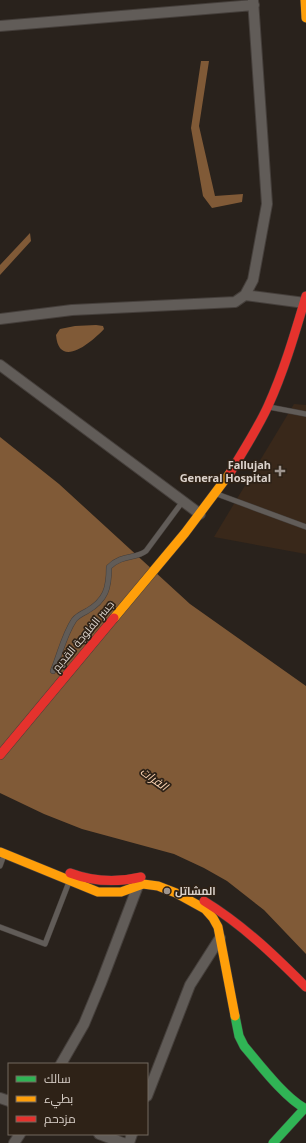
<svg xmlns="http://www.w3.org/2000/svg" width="306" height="1143" font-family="'Noto Sans',Cairo,sans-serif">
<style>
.built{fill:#39281a}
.water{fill:#805a37}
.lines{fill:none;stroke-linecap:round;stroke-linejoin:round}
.lane-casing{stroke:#453f3b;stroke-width:6}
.street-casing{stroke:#453f3b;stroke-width:12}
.fast-casing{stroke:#453f3b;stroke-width:10}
.slow-casing{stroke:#453f3b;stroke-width:10}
.jam-casing{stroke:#453f3b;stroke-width:10}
.lane{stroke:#615c58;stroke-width:5}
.street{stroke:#615c58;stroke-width:10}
.fast{stroke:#30b455;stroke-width:9}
.slow{stroke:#ff9f0a;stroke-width:9}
.jam{stroke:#e5322d;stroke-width:9}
.poi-dot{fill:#9d948e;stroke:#2e2217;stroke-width:1.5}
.labels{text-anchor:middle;stroke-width:3.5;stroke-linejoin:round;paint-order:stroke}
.poi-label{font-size:11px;font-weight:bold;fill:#dbd2cb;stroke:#2e2217;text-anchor:end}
.street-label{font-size:11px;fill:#dbd2cb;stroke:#2e2217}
.water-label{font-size:12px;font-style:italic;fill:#fdd5b4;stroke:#2e2217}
</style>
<rect width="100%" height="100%" fill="#29221c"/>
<path class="built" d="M294,404L306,405V554L214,537Z"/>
<path class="water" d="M201,61H209L199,126L215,196L243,194L242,202L212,208L203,196L191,128Z
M30,233L31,241L0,275V265Z
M96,325L103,326L104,329C92,342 59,370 56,335L60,329L75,326Z
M0,437L59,484L190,604L306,686V954L264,910L227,881L204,868L174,854L82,829L44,814L0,793Z"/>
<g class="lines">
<g class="lane-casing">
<path id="lane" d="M269,407L306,414
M217,494L306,527
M53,671C60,654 64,635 74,620C77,616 83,613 87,611C106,600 109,588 109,567C122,554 136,559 146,551L183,501
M0,866L4,855
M0,927L45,944L69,882"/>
</g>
<g class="street-casing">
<path id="street" d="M0,26L254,5
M245,295L305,303
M0,319L72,310L235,302L245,295L253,280L267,204L253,0
M0,365L200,514
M61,1064L84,1024L101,983L139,883
M147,1096L190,985L220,938
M0,1098L9,1101
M99,1134L123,1143
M14,1143L20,1134
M129,1143L132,1134"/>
</g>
<g class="fast-casing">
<path id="fast" d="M235,1016L239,1036L244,1046C260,1065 285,1098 306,1109
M273,1143L305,1108"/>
</g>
<g class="slow-casing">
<path id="slow" d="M305,0L306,18
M114,618L185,533L230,473
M0,852L98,892H121L143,884L158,886L176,893L205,909L213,918L218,927L235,1016"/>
</g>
<g class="jam-casing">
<path id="jam" d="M230,473C243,451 257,430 268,406C284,371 295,333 306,296
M0,755L114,618
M70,873C94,882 116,883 141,877
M204,901C243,925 274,955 306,987"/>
</g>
<use href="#lane" class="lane"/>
<use href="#street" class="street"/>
<use href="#fast" class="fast"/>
<use href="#slow" class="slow"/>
<use href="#jam" class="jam"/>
</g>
<g class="poi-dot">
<path d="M278 465h4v4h4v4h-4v4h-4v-4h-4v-4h4z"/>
<circle cx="167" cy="891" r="4"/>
</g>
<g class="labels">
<g class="poi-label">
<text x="271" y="469">Fallujah<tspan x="271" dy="13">General Hospital</tspan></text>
<text x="175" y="895" text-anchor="start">المشاتل</text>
</g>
<g class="street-label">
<text transform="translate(83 636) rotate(-50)" y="4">جسر الفلوجة القديم</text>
</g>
<g class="water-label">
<text transform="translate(154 779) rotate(36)" y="4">الفرات</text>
</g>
</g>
<rect x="8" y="1063" width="140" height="72" fill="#2e2217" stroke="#73685f"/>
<rect x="16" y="1076" width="20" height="6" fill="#30b455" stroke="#73685f"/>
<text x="44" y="1083" font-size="12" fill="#dbd2cb">سالك</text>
<rect x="16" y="1096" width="20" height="6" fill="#ff9f0a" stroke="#73685f"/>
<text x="44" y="1103" font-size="12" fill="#dbd2cb">بطيء</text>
<rect x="16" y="1116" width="20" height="6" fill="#e5322d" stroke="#73685f"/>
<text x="44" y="1123" font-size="12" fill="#dbd2cb">مزدحم</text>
</svg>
